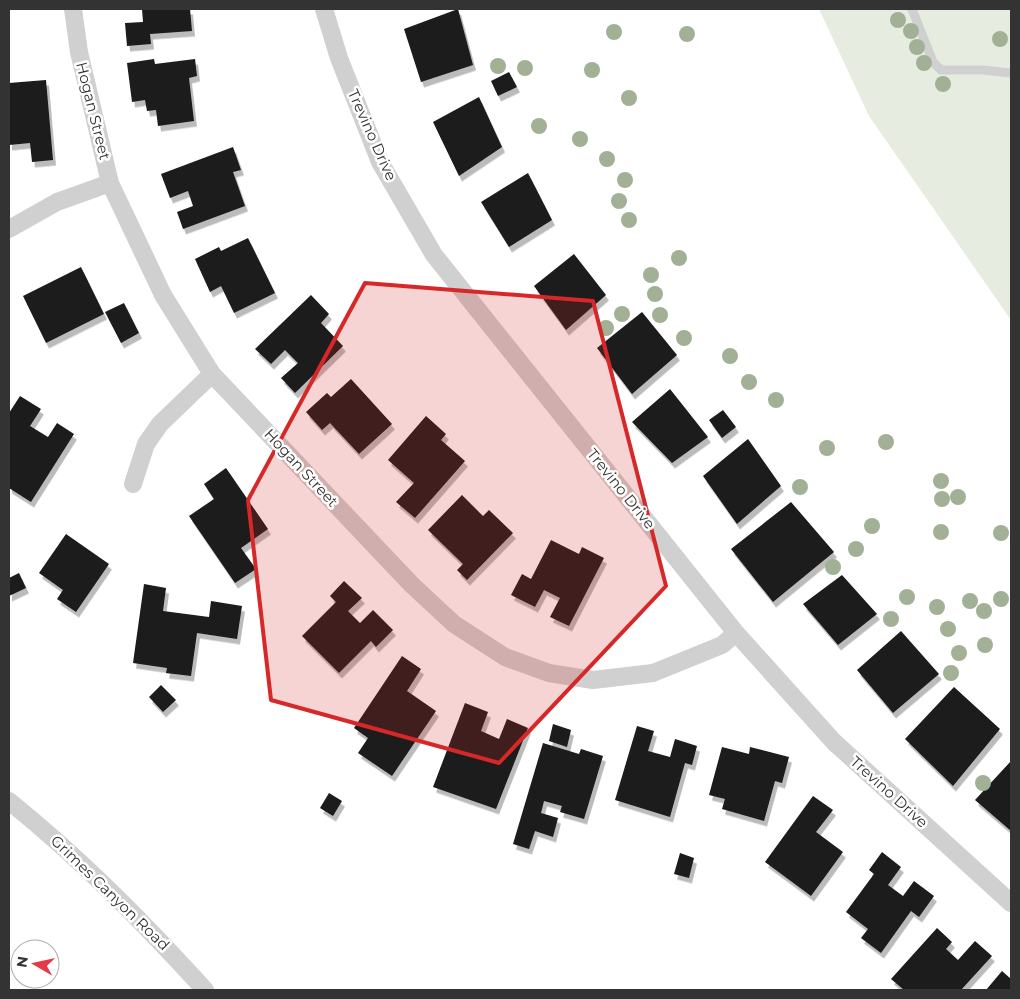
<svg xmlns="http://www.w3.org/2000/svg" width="1020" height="999" font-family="Montserrat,sans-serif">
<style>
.green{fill:#e6ecdf}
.building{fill:#1a1a1a;filter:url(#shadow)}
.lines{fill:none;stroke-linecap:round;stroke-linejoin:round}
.lane{stroke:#d0d0d0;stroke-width:9}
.street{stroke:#d0d0d0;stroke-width:18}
.tree{fill:#a2b095}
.marked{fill:#d62828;fill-opacity:0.2;stroke:#d62828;stroke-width:4;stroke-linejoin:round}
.labels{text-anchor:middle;stroke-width:5;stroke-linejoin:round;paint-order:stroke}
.street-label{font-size:15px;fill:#333;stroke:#fff}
</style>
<defs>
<filter id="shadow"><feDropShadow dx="3" dy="5.5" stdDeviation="0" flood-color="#0004"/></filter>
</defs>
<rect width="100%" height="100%" fill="#fff"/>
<path class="green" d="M819,9H1011V320L869,116Z"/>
<path class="building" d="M142,9H190L192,31L150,34L151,44L127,46L125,23L143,22Z
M458,9L473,65L421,82L404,29Z
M154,59L155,64L195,59L197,76L189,78L194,121L158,126L156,110L147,111L145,100L132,102L127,63Z
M509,72L517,87L498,96L491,81Z
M46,80L53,160L32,162L30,143L9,145V83Z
M479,97L502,147L459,176L433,122Z
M233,147L241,170L233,172L245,206L183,229L177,212L193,206L188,191L170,198L161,174Z
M528,173L552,220L509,247L481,202Z
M248,238L275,293L234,313L221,286L210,292L195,259L219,247L221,251Z
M574,254L606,295L566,330L534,286Z
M81,267L104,314L46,343L23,296Z
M311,295L329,314L321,323L343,346L295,393L281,378L298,363L285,350L271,364L255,349Z
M124,303L139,333L121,343L105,312Z
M642,312L677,355L632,394L597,348Z
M351,379L392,424L359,454L330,423L322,430L306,412L327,393L331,397Z
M670,389L708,437L672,463L632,422Z
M20,396L41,409L30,426L48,437L57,423L74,434L31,502L9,488V413Z
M723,410L736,427L722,438L709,420Z
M426,416L446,434L441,440L465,461L415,518L396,502L414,483L388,460Z
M748,439L781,486L737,524L703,476Z
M226,468L268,529L241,548L256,569L235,583L189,516L214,499L204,484Z
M462,495L483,516L489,510L513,533L467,580L457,570L463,564L428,530Z
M791,502L834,552L773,602L731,549Z
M66,534L109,564L76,612L57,599L63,590L39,573Z
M551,540L579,554L582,547L604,558L569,626L550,617L560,598L544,590L535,607L511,595L522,574L531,579Z
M19,573L26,588L9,596V578Z
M842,575L877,614L838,645L803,604Z
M344,581L362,598L348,611L360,623L373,610L393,630L376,647L371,641L339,673L302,636L336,602L330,596Z
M144,584L166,588L163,611L209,617L211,601L242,606L237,639L197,633L191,676L166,673L167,668L133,663Z
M901,631L939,674L893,713L857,670Z
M402,656L421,669L407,691L436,711L392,776L358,753L368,738L354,728Z
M161,685L176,700L163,712L149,697Z
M954,687L1000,729L953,786L905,739Z
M465,703L488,712L481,731L499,739L507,719L528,728L496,809L433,787Z
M553,724L571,730L567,747L549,741Z
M637,726L654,731L648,751L670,757L675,739L697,746L692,765L685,763L670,817L615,800Z
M543,743L579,754L581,749L603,756L584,819L560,812L562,806L544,801L541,813L558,818L553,837L535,831L529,849L513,844Z
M722,747L749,754L750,747L789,757L782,783L775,781L764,821L722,809L725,799L709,795Z
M1011,761V831L975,800Z
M329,793L342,801L333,816L320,808Z
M813,796L833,810L816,832L843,852L811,896L765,862Z
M882,852L901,867L888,885L903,896L914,881L934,896L919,917L911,911L881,953L861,938L868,929L846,912L874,874L869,870Z
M680,853L694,858L689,878L674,874Z
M937,928L952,942L946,949L958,960L975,941L992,956L961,990H904L891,979Z
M1002,971L1011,979V990H986Z"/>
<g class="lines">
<path class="lane" d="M912,9L933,62L941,70H983L1011,73"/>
<path class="street" d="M73,9L79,52L110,183L163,295L212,374L412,585L454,624L505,657L549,673L593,680L653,673L722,645L736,633
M324,9L339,58L380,162L434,255L736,633L834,742L1011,903
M9,229L57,202L110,183
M133,484L146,444L160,424L212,374
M9,801C82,860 142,921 205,990"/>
</g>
<g class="tree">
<circle cx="898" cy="20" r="8"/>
<circle cx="911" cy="31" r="8"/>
<circle cx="614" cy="32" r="8"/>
<circle cx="687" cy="34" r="8"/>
<circle cx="1000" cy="39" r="8"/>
<circle cx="917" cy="47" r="8"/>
<circle cx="924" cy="63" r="8"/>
<circle cx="498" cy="66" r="8"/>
<circle cx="525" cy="68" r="8"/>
<circle cx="592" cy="70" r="8"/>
<circle cx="943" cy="84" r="8"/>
<circle cx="629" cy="98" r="8"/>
<circle cx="539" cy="126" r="8"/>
<circle cx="580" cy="139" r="8"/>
<circle cx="607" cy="159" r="8"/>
<circle cx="625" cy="180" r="8"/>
<circle cx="619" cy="201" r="8"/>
<circle cx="629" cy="220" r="8"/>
<circle cx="679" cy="258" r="8"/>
<circle cx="651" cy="275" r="8"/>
<circle cx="655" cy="294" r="8"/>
<circle cx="622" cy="314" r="8"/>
<circle cx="660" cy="315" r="8"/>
<circle cx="606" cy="328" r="8"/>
<circle cx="684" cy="338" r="8"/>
<circle cx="730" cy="356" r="8"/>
<circle cx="749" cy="382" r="8"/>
<circle cx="776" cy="400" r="8"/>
<circle cx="886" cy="442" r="8"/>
<circle cx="827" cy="448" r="8"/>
<circle cx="941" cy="481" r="8"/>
<circle cx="800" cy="487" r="8"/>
<circle cx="958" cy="497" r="8"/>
<circle cx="942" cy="499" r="8"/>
<circle cx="872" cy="526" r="8"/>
<circle cx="941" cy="532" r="8"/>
<circle cx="1001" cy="533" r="8"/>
<circle cx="856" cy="549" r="8"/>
<circle cx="833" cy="567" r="8"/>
<circle cx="907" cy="597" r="8"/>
<circle cx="1001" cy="599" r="8"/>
<circle cx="970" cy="601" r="8"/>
<circle cx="937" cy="607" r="8"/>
<circle cx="984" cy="611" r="8"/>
<circle cx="891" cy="619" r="8"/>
<circle cx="948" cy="629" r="8"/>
<circle cx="985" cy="645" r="8"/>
<circle cx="959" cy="653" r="8"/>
<circle cx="951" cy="673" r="8"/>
<circle cx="983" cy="783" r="8"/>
</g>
<path class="marked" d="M365,283L593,301L666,586L499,763L271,700L248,500Z"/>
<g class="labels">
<g class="street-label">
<text transform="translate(93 111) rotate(76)" y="5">Hogan Street</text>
<text transform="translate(372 135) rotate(66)" y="5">Trevino Drive</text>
<text transform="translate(301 468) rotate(47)" y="5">Hogan Street</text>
<text transform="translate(621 489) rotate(51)" y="5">Trevino Drive</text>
<text transform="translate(889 792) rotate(42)" y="5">Trevino Drive</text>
<text transform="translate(110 893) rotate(44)" y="5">Grimes Canyon Road</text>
</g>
</g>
<rect width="1020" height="999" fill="none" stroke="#333333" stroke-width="20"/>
<g transform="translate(35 964) rotate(279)"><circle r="24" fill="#ffffff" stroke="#adadad"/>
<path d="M0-4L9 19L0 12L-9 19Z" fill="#e63946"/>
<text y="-8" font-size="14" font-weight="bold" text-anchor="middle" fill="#333333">N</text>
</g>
</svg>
